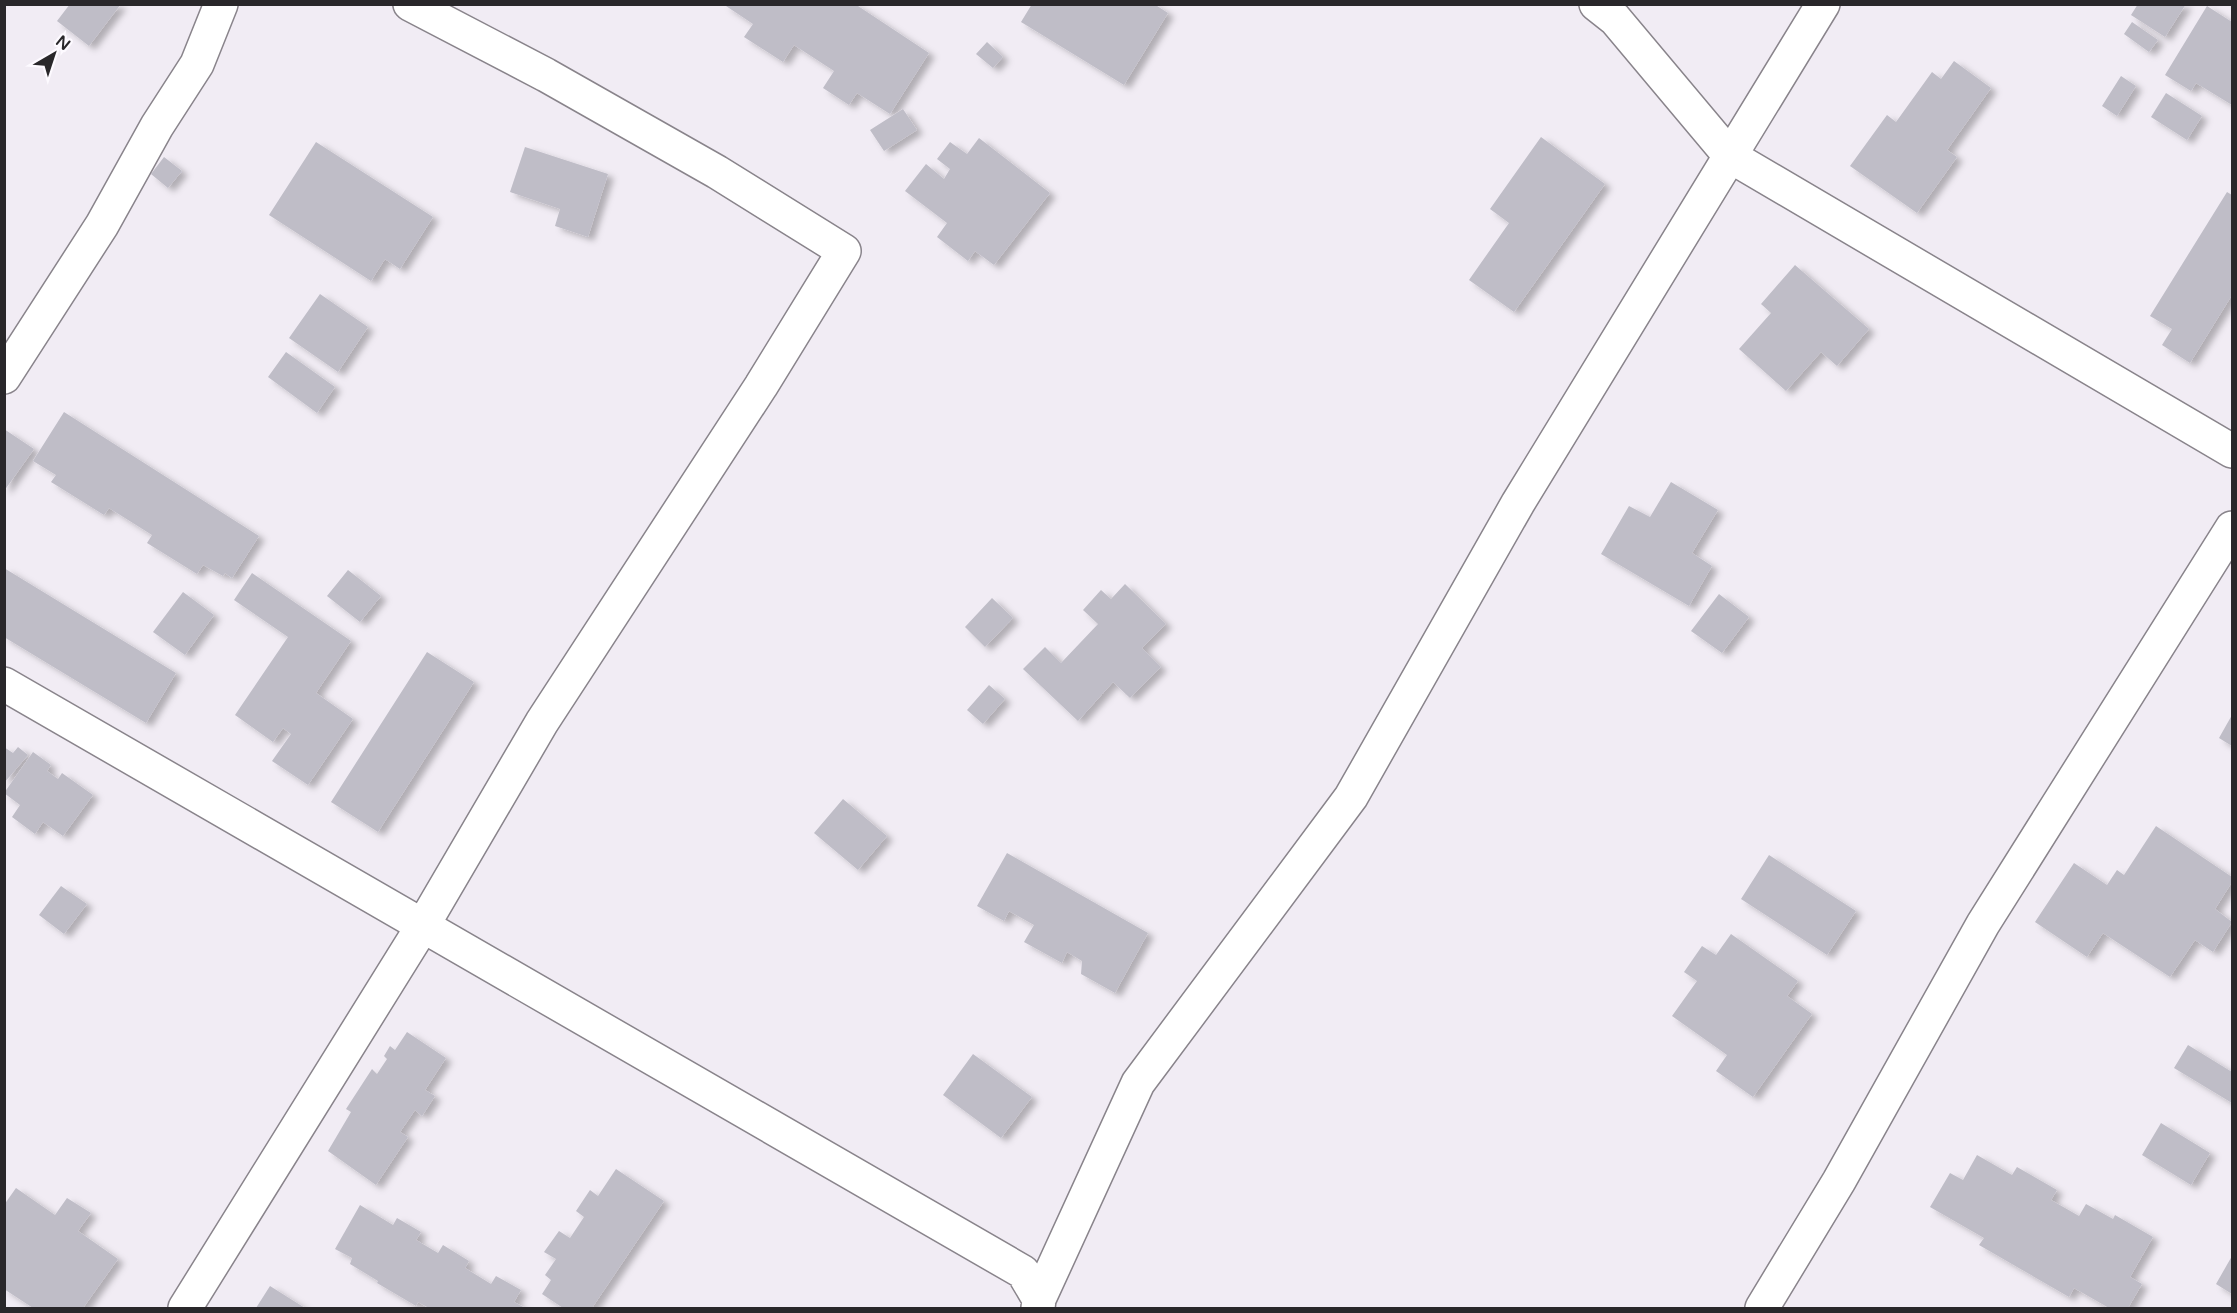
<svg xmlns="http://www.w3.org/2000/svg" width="2237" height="1313" font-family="'Varela Round',sans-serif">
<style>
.building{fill:#bfbdc7;filter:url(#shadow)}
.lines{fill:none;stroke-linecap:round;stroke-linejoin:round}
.minor-casing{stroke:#89848b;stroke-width:36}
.minor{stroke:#fff;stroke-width:33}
</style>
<defs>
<filter id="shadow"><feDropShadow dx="6" dy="4" stdDeviation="3" flood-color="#0004"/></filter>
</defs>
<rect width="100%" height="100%" fill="#f1ecf4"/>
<path class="building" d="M70,4H121L89,46L57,21Z
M723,4H855L929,53L890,114L857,93L849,105L823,88L834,71L794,45L783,62L744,37L753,24Z
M1032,4H1154L1168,13L1124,85L1021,22Z
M2138,4H2186L2165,37L2131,15Z
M2207,6L2232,22V105L2196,83L2191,91L2165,75Z
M2132,22L2158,40L2149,52L2124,34Z
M987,42L1003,57L993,68L976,54Z
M1954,61L1991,88L1947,150L1957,157L1917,213L1850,166L1887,115L1896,122L1932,72L1941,79Z
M2121,76L2136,86L2117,116L2102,106Z
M2166,93L2202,116L2187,140L2151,117Z
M903,109L917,130L884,151L870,130Z
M1541,137L1605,184L1514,312L1469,280L1509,223L1490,209Z
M979,138L1050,193L994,265L975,251L968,261L937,237L947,223L905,191L926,164L944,179L950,169L937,159L950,142L967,154Z
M316,142L433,217L400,269L385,259L371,281L269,215Z
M525,147L608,174L588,237L555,226L560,209L510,192Z
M164,157L182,171L168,188L151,174Z
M2227,192L2232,195V295L2190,363L2162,345L2172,329L2150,316Z
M1795,265L1869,329L1837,366L1821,352L1786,391L1739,349L1771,313L1761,304Z
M320,294L368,327L338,372L289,338Z
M286,352L335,387L317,413L268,377Z
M64,412L259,536L232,578L225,573L223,576L203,565L197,574L147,543L152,535L109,508L104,515L51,482L56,475L33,461Z
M4,429L34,449L4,491Z
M1671,482L1718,510L1692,553L1712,566L1689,606L1601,554L1629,506L1650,517Z
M4,568L176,673L146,723L4,637Z
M348,570L381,596L360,622L327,596Z
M252,573L351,641L316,693L353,719L308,785L272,761L291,734L283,728L273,742L235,715L288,637L234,600Z
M1125,584L1166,624L1142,648L1161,667L1130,698L1113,682L1078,721L1023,669L1045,647L1061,663L1098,624L1083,610L1101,590L1111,599Z
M183,592L214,615L185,655L153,632Z
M1719,594L1749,617L1722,653L1691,631Z
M992,598L1013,618L985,647L965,627Z
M427,652L474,682L378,832L331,802Z
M989,685L1005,699L983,724L967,710Z
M2232,715V746L2219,738Z
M4,747L13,753L18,747L28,755L4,783Z
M33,752L51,765L47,771L58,779L62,773L93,795L63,836L43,822L35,834L12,817L20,805L4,793Z
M843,799L887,836L858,870L814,833Z
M2156,826L2232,877V882L2215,909L2232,922L2213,952L2195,940L2170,977L2103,933L2087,957L2035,922L2074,863L2107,885L2117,870L2124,875Z
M1007,853L1148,933L1115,993L1081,974L1082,961L1067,952L1062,963L1024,942L1034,925L1009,911L1004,921L977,906Z
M1769,855L1856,911L1827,955L1741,899Z
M61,886L87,904L64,934L39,915Z
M1731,934L1798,981L1787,996L1812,1014L1753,1097L1716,1071L1727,1055L1672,1016L1697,981L1684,972L1702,946L1716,955Z
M407,1032L446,1058L425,1090L435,1096L422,1116L415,1110L400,1132L408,1137L376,1185L328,1151L351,1112L346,1109L372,1069L377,1074L387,1059L384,1056L390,1046L395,1050Z
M2188,1045L2232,1072V1103L2174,1068Z
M973,1054L1032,1097L1001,1138L943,1095Z
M2161,1123L2210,1153L2191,1185L2142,1155Z
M1977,1155L2012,1175L2017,1167L2057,1190L2051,1200L2079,1216L2086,1204L2113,1219L2115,1215L2153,1237L2130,1277L2142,1284L2128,1308H2109L2074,1288L2069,1297L1979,1245L1984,1238L1930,1207L1950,1173L1963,1180Z
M616,1169L664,1201L592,1308H563L542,1294L551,1280L545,1275L556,1259L544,1252L559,1231L570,1238L584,1217L576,1211L590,1190L598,1196Z
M16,1188L55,1215L67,1198L91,1213L78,1231L118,1259L83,1308H33L4,1289V1205Z
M360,1205L393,1225L397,1218L421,1232L416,1240L438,1253L443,1245L469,1261L465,1268L491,1284L496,1276L521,1290L514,1302L525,1308H429L418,1302L416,1306L377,1283L378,1281L350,1264L352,1258L335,1249Z
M2232,1256V1294L2216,1284Z
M270,1286L305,1308H256Z"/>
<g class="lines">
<g class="minor-casing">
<path id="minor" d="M1596,4L1615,19L1730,156L2232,451
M4,377L102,225L157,126L197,64L221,4
M4,684L1023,1272L1039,1299L1038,1308
M1039,1299L1138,1083L1351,797L1518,503L1823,4
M185,1308L422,927L542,722L761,386L844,251L717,172L546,75L410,4
M1762,1308L1839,1181L1983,924L2232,528"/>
</g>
<use href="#minor" class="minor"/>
</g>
<rect width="2237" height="1313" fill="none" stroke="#29272a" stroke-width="12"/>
<g transform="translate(54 54) rotate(39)" stroke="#fdfaff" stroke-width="4.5" paint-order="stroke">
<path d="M0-4.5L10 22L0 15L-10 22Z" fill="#29272a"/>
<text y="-9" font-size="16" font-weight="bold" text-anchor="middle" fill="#29272a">N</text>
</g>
</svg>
